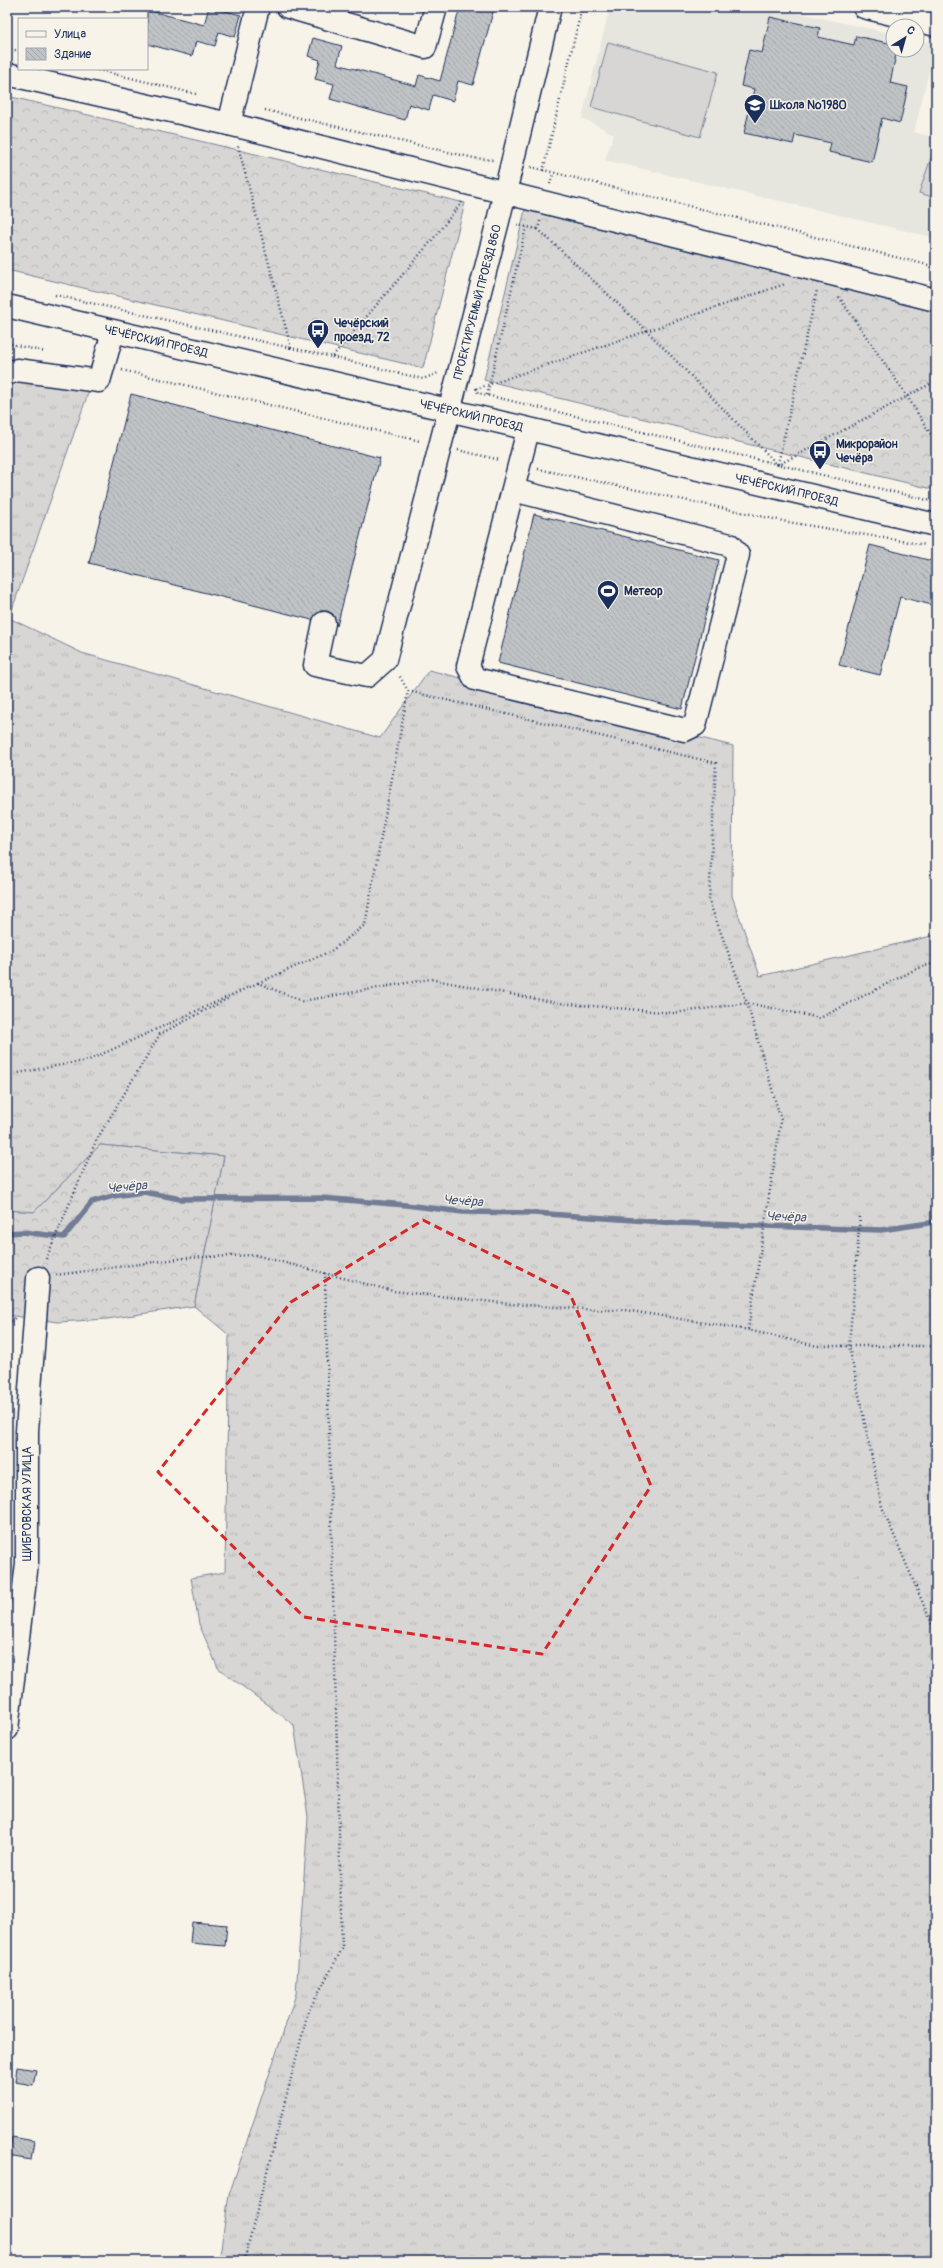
<svg xmlns="http://www.w3.org/2000/svg" width="943" height="2268" font-family="Pangolin,sans-serif">
<style>
.built{fill:#e6e5de}
.grass{fill:url(#grass-tufts);stroke:#798299}
.forest{fill:url(#forest-crowns);stroke:#798299}
.garden{fill:#d7d6d4;stroke:#798299}
.lines{fill:none;stroke-linecap:round;stroke-linejoin:round}
.stream{stroke:#727c95;stroke-width:5.5}
.building{fill:url(#building-back-hatch);stroke:#1b2f5e}
.minor-casing{stroke:#1b2f5e;stroke-width:25}
.major-casing{stroke:#1b2f5e;stroke-width:25}
.path{stroke:#1b2f5e;stroke-width:2.5;stroke-dasharray:1 3;stroke-linecap:butt}
.minor{stroke:#f7f3e8;stroke-width:22}
.major{stroke:#f7f3e8;stroke-width:22}
.marked{fill:none;stroke:#d62828;stroke-width:3;stroke-dasharray:8 5;stroke-linejoin:round}
.labels{text-anchor:middle;stroke-width:3;stroke-linejoin:round;paint-order:stroke}
.poi-label{font-size:12px;font-weight:bold;fill:#1b2f5e;stroke:#f7f3e8;text-anchor:start}
.street-label{font-size:12px;fill:#1b2f5e;stroke:#f7f3e8}
.water-label{font-size:13px;font-style:italic;fill:#465679;stroke:#f7f3e8}
</style>
<defs>
<pattern id="grass-tufts" width="24" height="20" patternUnits="userSpaceOnUse"><rect width="24" height="20" fill="#d7d6d4"/><path d="M3 7l-1-3M5 7V3M7 7l1-3M15 17l-1-3M17 17v-4M19 17l1-3" fill="none" stroke="#b8b8b8"/></pattern>
<pattern id="forest-crowns" width="20" height="18" patternUnits="userSpaceOnUse"><rect width="20" height="18" fill="#d7d6d4"/><path d="M2 6a3 3 0 1 1 6 0M12 15a3 3 0 1 1 6 0" fill="none" stroke="#b8b8b8"/></pattern>
<pattern id="building-back-hatch" width="6" height="6" patternUnits="userSpaceOnUse"><rect width="6" height="6" fill="#c0c3c5"/><path d="M-1 5l2 2M0 0l6 6M5-1l2 2" fill="none" stroke="#a4a8ac"/></pattern>
</defs>
<rect width="100%" height="100%" fill="#f7f3e8"/>
<filter id="ink" filterUnits="userSpaceOnUse"><feTurbulence type="fractalNoise" baseFrequency=".025" numOctaves="2"/><feDisplacementMap in="SourceGraphic" scale="8" xChannelSelector="R" yChannelSelector="G"/><feConvolveMatrix kernelMatrix="1 2 1 2 8 2 1 2 1" color-interpolation-filters="sRGB"/></filter>
<g filter="url(#ink)">
<path class="built" d="M610,7H772L893,34V50H917V39L936,44L914,132L936,138V238L605,160L614,134L582,118Z"/>
<path class="grass" d="M7,363L91,385L9,618L82,653L380,738L429,670L733,746L732,896L760,976L936,935V2261H219L229,2195L296,1994L308,1817L294,1725L218,1668L199,1624L191,1578L225,1572L229,1335L194,1306L224,1156L100,1145L34,1212L7,1210Z"/>
<path class="forest" d="M7,96L465,203L423,368L7,270Z
M525,210L936,312V490L484,380Z
M100,1145L224,1156L194,1306L107,1319L58,1322L7,1315V1210L34,1212Z"/>
<path class="garden" d="M608,42L718,72L700,137L591,107Z
M933,152L936,153V198L919,193Z"/>
<g class="lines">
<path class="stream" d="M7,1233L23,1232L64,1237L92,1202L113,1196L144,1192L181,1199L321,1198L406,1205L463,1212L534,1213L676,1223L881,1230L936,1222"/>
</g>
<path class="building" d="M209,7L241,15L235,37L219,32L215,46L196,41L192,56L147,44V10L204,25Z
M460,7H477L493,12L473,85L458,81L453,101L433,95L429,110L409,104L405,120L330,99L334,84L315,79L320,60L308,56L313,38L342,46L337,64L416,86L419,75L440,81Z
M770,17L820,28L818,37L854,45L856,36L893,44V50H897L890,83L908,87L900,123L882,118L872,162L829,152L831,143L795,135L793,144L744,133L754,89L741,86L749,50L762,53Z
M131,394L380,458L337,626L333,614L327,611H320L312,620L89,563Z
M534,514L719,560L682,709L498,663Z
M870,545L936,562V606L900,597L880,675L839,665Z
M192,1922L227,1925L225,1946L190,1943Z
M17,2067L36,2070L33,2085L15,2082Z
M12,2137L34,2141L31,2160L8,2156Z"/>
<g class="lines">
<g class="minor-casing">
<g id="minor">
<path d="M288,7L425,47L436,7"/>
<path d="M864,7L936,25"/>
<path d="M7,74L229,124L936,300"/>
<path d="M229,124L258,7"/>
<path d="M7,374L17,370L99,381L113,332"/>
<path d="M513,490L730,545L738,555L695,725L685,730L475,679L468,666L528,430"/>
<path id="s1" d="M324,623L315,665L367,676L385,660L498,221L550,7"/>
<path d="M7,1729L27,1563V1431L38,1278"/>
</g>
</g>
<g class="major-casing">
<g id="major">
<path id="s2" d="M7,306L936,525"/>
</g>
</g>
<path class="path" d="M7,48L19,51
M94,69L196,94
M265,110L474,158L493,160
M238,146L291,348L332,357L433,239L462,202
M531,167L936,267
M543,171L582,7
M550,184L553,174
M540,221L538,229L647,331L778,465L936,381
M517,225L538,229
M55,295L291,348
M839,297L907,396L936,443
M7,343L45,352
M332,357L423,379L438,373
M122,370L420,441
M476,388L478,393L936,502
M476,389L785,284
M487,395L526,227
M458,450L500,460
M778,464L817,290
M538,469L788,522L926,545
M408,691L716,763L709,901L747,1003L781,1120L748,1330
M258,983L331,951L365,925L408,691L399,675
M7,1075L89,1060L258,983L302,1001L430,979L558,1003L674,1013L747,1003L820,1018L920,967L936,963
M860,1217L849,1346L882,1507L936,1634
M46,1259L96,1141L160,1034L229,998
M56,1275L185,1258L255,1255L393,1291L511,1304L598,1310H625L748,1330L817,1346H936
M7,1323L15,1318
M244,2261L308,2012L342,1949L325,1272"/>
<use href="#minor" class="minor"/>
<use href="#major" class="major"/>
</g>
</g>
<path class="marked" d="M423,1220L570,1294L651,1486L542,1654L304,1617L158,1472L291,1302Z"/>
<defs>
<g id="school-pin" transform="scale(1.15)"><path d="M0 17L-7.5 6A9.5 9.5 0 1 1 7.5 6Z" fill="#1b2f5e" stroke="#f7f3e8"/><path d="M0-5L7-2L0 1L-7-2ZM-4 1L0 2.5L4 1V4Q0 6-4 4Z" fill="#fff"/></g>
<g id="bus-pin" transform="scale(1.15)"><path d="M0 17L-7.5 6A9.5 9.5 0 1 1 7.5 6Z" fill="#1b2f5e" stroke="#f7f3e8"/><path d="M-5-6H5V4H4V6H2V4H-2V6H-4V4H-5ZM-3.5-4V0h7V-4ZM-3.5 1.2v1.5H-2V1.2ZM2 1.2v1.5H3.5V1.2Z" fill="#fff"/></g>
<g id="stadium-pin" transform="scale(1.15)"><path d="M0 17L-7.5 6A9.5 9.5 0 1 1 7.5 6Z" fill="#1b2f5e" stroke="#f7f3e8"/><path d="M0-5a6.5 5 0 1 0 0 10a6.5 5 0 1 0 0-10ZM-3.5-1.8h7v3.6h-7Z" fill="#fff"/></g>
</defs>
<g fill-rule="evenodd">
<use href="#school-pin" x="755" y="105"/>
<use href="#bus-pin" x="318" y="330"/>
<use href="#bus-pin" x="820" y="451"/>
<use href="#stadium-pin" x="608" y="591"/>
</g>
<g class="labels">
<g class="poi-label">
<text x="770" y="109">Школа №1980</text>
<text x="334" y="327">Чечёрский<tspan x="334" dy="14">проезд, 72</tspan></text>
<text x="836" y="448">Микрорайон<tspan x="836" dy="14">Чечёра</tspan></text>
<text x="624" y="595">Метеор</text>
</g>
<g class="street-label">
<text dy="4" stroke="none"><textPath href="#s1" startOffset="490">ПРОЕКТИРУЕМЫЙ ПРОЕЗД 860</textPath></text>
<text dy="4" stroke="none"><textPath href="#s2" startOffset="153">ЧЕЧЁРСКИЙ ПРОЕЗД</textPath></text>
<text dy="4" stroke="none"><textPath href="#s2" startOffset="477">ЧЕЧЁРСКИЙ ПРОЕЗД</textPath></text>
<text dy="4" stroke="none"><textPath href="#s2" startOffset="801">ЧЕЧЁРСКИЙ ПРОЕЗД</textPath></text>
<text transform="translate(27 1504) rotate(-90)" y="4">ЩИБРОВСКАЯ УЛИЦА</text>
</g>
<g class="water-label">
<text transform="translate(127 1186) rotate(-5)" y="5">Чечёра</text>
<text transform="translate(463 1200) rotate(4)" y="5">Чечёра</text>
<text transform="translate(786 1216) rotate(2)" y="5">Чечёра</text>
</g>
</g>
<rect width="943" height="2268" fill="none" stroke="#f7f3e8" stroke-width="24"/>
<rect x="12" y="12" width="919" height="2244" fill="none" stroke="#1b2f5e" stroke-width="1.5" filter="url(#ink)"/>
<rect x="18" y="18" width="130" height="52" fill="#f7f3e8" stroke="#9fa5b1"/>
<rect x="26" y="31" width="20" height="6" fill="#f7f3e8" stroke="#9fa5b1"/>
<text x="54" y="38" font-size="12" fill="#1b2f5e">Улица</text>
<rect x="26" y="48" width="20" height="12" fill="url(#building-back-hatch)" stroke="#9fa5b1"/>
<text x="54" y="58" font-size="12" fill="#1b2f5e">Здание</text>
<g transform="translate(905 38) rotate(37)"><circle r="19" fill="#f7f3e8" stroke="#9fa5b1"/>
<path d="M0-3L7 15L0 10L-7 15Z" fill="#1b2f5e"/>
<text y="-6" font-size="11" font-weight="bold" text-anchor="middle" fill="#1b2f5e">С</text>
</g>
</svg>
